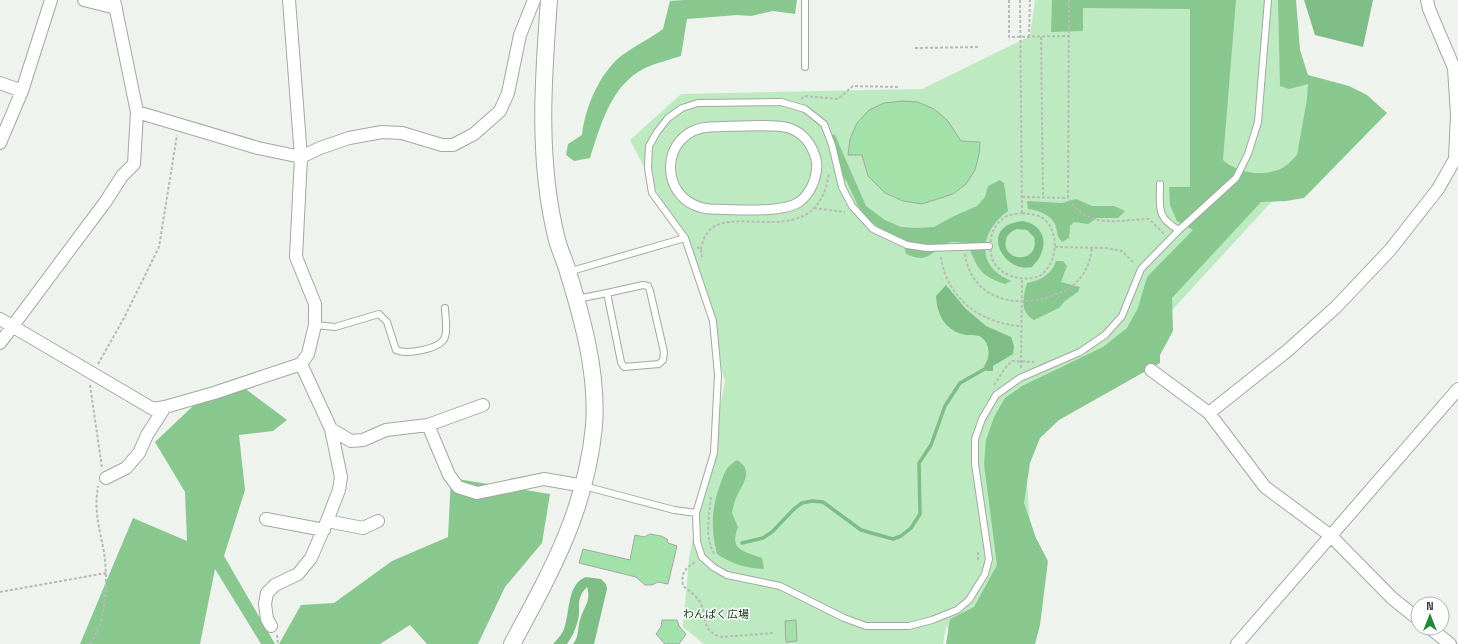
<svg xmlns="http://www.w3.org/2000/svg" width="1458" height="644" font-family="'Space Grotesk','Noto Sans JP',sans-serif">
<style>
.green{fill:#bdeac0}
.forest{fill:#88c78e}
.water{fill:#7ebd85;fill-rule:evenodd}
.lines{fill:none;stroke-linecap:round;stroke-linejoin:round}
.stream{stroke:#7ebd85;stroke-width:3.5}
.building{fill:#a2e2a8;stroke:#a2a7a2}
.service-casing{stroke:#a3a8a3;stroke-width:8}
.pedestrian-casing{stroke:#a3a8a3;stroke-width:11}
.minor-casing{stroke:#a3a8a3;stroke-width:14}
.tertiary-casing{stroke:#a3a8a3;stroke-width:18}
.path{stroke:#b7bbb7;stroke-width:2;stroke-dasharray:3 2;stroke-linecap:butt}
.service{stroke:#fff;stroke-width:6}
.pedestrian{stroke:#fff;stroke-width:9}
.minor{stroke:#fff;stroke-width:12}
.tertiary{stroke:#fff;stroke-width:16}
.labels{text-anchor:middle;stroke-width:3;stroke-linejoin:round;paint-order:stroke}
.park-label{font-size:11px;fill:#0c3a16;stroke:#fefffe}
</style>
<rect width="100%" height="100%" fill="#eef3ee"/>
<path class="green" d="M1035,0H1291L1298,74L1354,112L1140,345L1024,443L1034,577L962,644H959L946,626L943,644H704L683,627L689,558L725,382L694,264L630,140L681,94L922,89L1030,36Z"/>
<path class="forest" d="M684,0H797L795,14L773,11L751,16L737,15L687,19L681,56C669,60 656,63 645,68C611,85 601,124 590,158L574,161L566,155L568,144L582,135C585,108 599,74 621,56C634,46 650,39 663,29L670,1Z
M1052,0H1236L1223,160C1237,173 1262,177 1280,169C1286,167 1292,160 1297,155L1307,99L1308,84L1289,89L1280,86L1278,0H1296L1300,50L1308,75L1349,86L1367,95L1387,113L1304,198L1286,201L1261,202L1172,298L1173,331L1160,355V363L1059,420L1040,438L1030,463L1024,503L1036,538L1048,561L1040,625L1035,644H946L950,619L974,607L997,565L984,464L986,440L994,417L1005,398L1022,386L1103,347L1127,328L1138,308L1147,277L1193,230L1177,221L1170,205L1169,187H1190V9L1083,8V31L1051,32Z
M831,134L835,135L866,206L885,220L901,227L916,228L934,227L952,217L977,206L985,197L988,186L1000,180L1004,183L1008,211C989,224 975,252 995,271C999,275 1005,278 1011,281L1005,284C978,275 978,268 967,243C962,243 953,241 948,243C930,250 931,265 906,254L902,239L878,227L868,219L858,206L847,182L834,164L829,145Z
M1076,199L1092,206H1114L1125,211L1118,218H1097L1088,224L1074,222L1070,226L1069,238L1062,242C1056,236 1058,231 1055,224C1051,215 1037,210 1028,209L1027,201L1062,203Z
M1056,261H1063L1067,266L1061,282L1080,287L1078,292L1065,301L1059,308L1034,320C1019,311 1023,298 1027,283C1041,280 1051,275 1056,261Z
M239,384L287,420L273,431L239,435L245,490L224,556L275,644H261L215,569L200,644H80L133,518L187,541L185,492L155,442L193,406Z
M737,460C755,471 742,484 736,498C734,503 733,508 732,513L738,527C729,550 743,551 762,558L764,569C746,568 732,564 717,554C711,530 711,509 720,485C725,472 725,468 737,460Z
M451,478L550,494L542,543L505,587L478,644H427L410,625L380,644H279L301,605L334,603L392,561L448,537Z"/>
<path class="water" d="M1304,0H1373L1363,47L1315,35Z
M1023,221C1040,224 1048,238 1041,254C1039,260 1035,263 1032,267C1003,274 977,225 1023,221ZM1017,229L1027,230L1034,237C1041,264 1001,263 1006,240C1007,234 1012,231 1017,229Z
M946,285L965,308L986,326L1011,337L1014,346L1013,354L993,366V371H987L984,366C991,358 990,343 981,337C978,335 971,335 966,335C946,331 937,316 936,296Z
M586,577L601,579L606,584L607,589L594,644H573C580,636 577,626 581,617C585,605 591,601 587,587C578,596 579,602 579,614C578,624 573,636 567,644H553C557,640 562,634 564,629C570,613 567,583 586,577Z"/>
<g class="lines">
<path class="stream" d="M742,543L763,538L772,532L794,509L802,503L812,501L823,502L861,530L893,539L901,536L911,528L920,514L919,463L931,445L945,406L960,383L990,366"/>
</g>
<path class="building" d="M902,101L918,102L934,109L948,121L961,141L980,142L979,154L975,170L966,184L953,194L922,204L903,201L885,193L868,176L862,155H848L850,139L857,123L869,110L884,103Z
M650,534L661,536L667,539L668,543L677,546L668,584L658,582L652,585H645L636,577L579,563L583,549L630,560L635,535L644,537Z
M662,620H677L679,626L686,634L679,644H665L656,634L661,627Z
M796,620L797,641L786,642L785,621Z"/>
<g class="lines">
<g class="service-casing">
<path id="service" d="M805,67V0
M1160,184C1160,207 1156,218 1179,230
M989,246L927,248L907,245L873,229L852,206L842,187L832,145L824,124L805,109L781,102L698,103L682,108L668,118L657,132L649,146L648,168L652,193L685,238L713,321L718,375L714,453L696,513L697,542L702,557L713,567L727,575L780,586L844,618L866,626H909L932,620L957,610L969,600L985,574L989,559L975,464V439L982,419L996,395L1020,378L1080,352L1105,335L1122,316L1141,269L1179,230L1236,178L1248,154L1258,122L1268,0
M568,272L685,238
M643,285L648,286L650,291L664,352L663,360L659,364L624,367L621,362L607,293Z
M577,299L607,293
M315,325L335,327L379,314L387,322L396,350C407,355 441,349 445,337C448,328 445,317 445,308
M584,486L674,510L696,513"/>
</g>
<g class="pedestrian-casing">
<path id="pedestrian" d="M710,127C729,127 774,123 789,128C804,133 812,145 816,159C818,168 816,177 812,186C809,192 805,198 799,202C782,214 730,209 709,209C657,203 658,130 710,127Z"/>
</g>
<g class="minor-casing">
<path id="minor" d="M84,0L116,8
M0,83L22,91
M137,112L258,148L301,157L320,148L349,138L382,132L402,133L442,145H453L474,134L500,111L508,93L520,35L534,0
M0,143L22,91L51,0
M0,319L153,409L165,407L214,393L301,364L308,354L315,325V304L296,257L301,157L289,0
M0,343L106,201L122,176L134,164L137,112L114,0
M1151,370L1209,413L1265,487L1331,536L1392,598L1418,619
M1209,413L1287,351L1336,307L1390,250L1438,189L1455,159L1457,115L1454,68L1429,9L1427,0
M428,425L483,405
M331,429L351,441L363,440L386,430L428,425L449,475L458,487L477,493L544,479L584,486
M106,478L126,468L139,453L147,435L165,407
M266,519L324,530
M327,521L363,528L378,521
M271,626L267,619L265,604L267,593L275,585L298,574L311,558L327,521L339,490L341,477L331,429L301,364
M1430,628L1450,644
M1237,644L1458,389"/>
</g>
<g class="tertiary-casing">
<path id="tertiary" d="M512,644C551,572 586,510 594,426C598,375 583,320 568,272C565,261 560,251 557,240C537,161 543,80 549,0"/>
</g>
<path class="path" d="M1009,0V37L1068,36
M1020,0L1022,213
M1069,0L1068,198C1089,230 1116,220 1149,219L1164,234
M1029,37L1030,0
M1041,37L1043,197
M915,48L979,47
M801,99L805,96L838,99L853,86L900,87
M1022,197L1068,198
M814,208L845,212
M1022,213C1030,214 1039,214 1045,220C1060,234 1057,263 1041,275C1032,280 1020,279 1011,276C1003,273 995,267 992,258C988,241 991,225 1007,216C1011,214 1018,214 1022,213Z
M697,247L701,249L702,258
M1055,247L1107,248L1122,251L1134,263
M701,249C702,245 703,239 706,235C727,198 817,258 829,173
M965,254C971,299 1017,310 1054,295C1059,292 1066,291 1071,287C1084,277 1090,264 1092,248
M941,257C946,298 982,324 1021,326
M98,364L124,318L159,247L177,135
M1021,368L1022,279
M90,385L102,468
M994,385L1006,367L1012,361L1034,362
M711,497C709,516 704,539 715,555
M978,552V562
M695,562C684,569 681,574 683,586C690,591 698,597 701,604C708,620 701,630 721,637L774,633
M0,592L106,573
M277,635L278,644
M90,644C107,619 108,582 104,552C99,526 94,512 98,486"/>
<use href="#service" class="service"/>
<use href="#pedestrian" class="pedestrian"/>
<use href="#minor" class="minor"/>
<use href="#tertiary" class="tertiary"/>
</g>
<g class="labels">
<g class="park-label">
<text x="716" y="618">わんぱく広場</text>
</g>
</g>
<g transform="translate(1430 616)"><circle r="19" fill="#fefffe" stroke="#b0b1b0"/>
<path d="M0-3L7 15L0 10L-7 15Z" fill="#25873a"/>
<text y="-6" font-size="11" font-weight="bold" text-anchor="middle" fill="#3a3c3a">N</text>
</g>
</svg>
